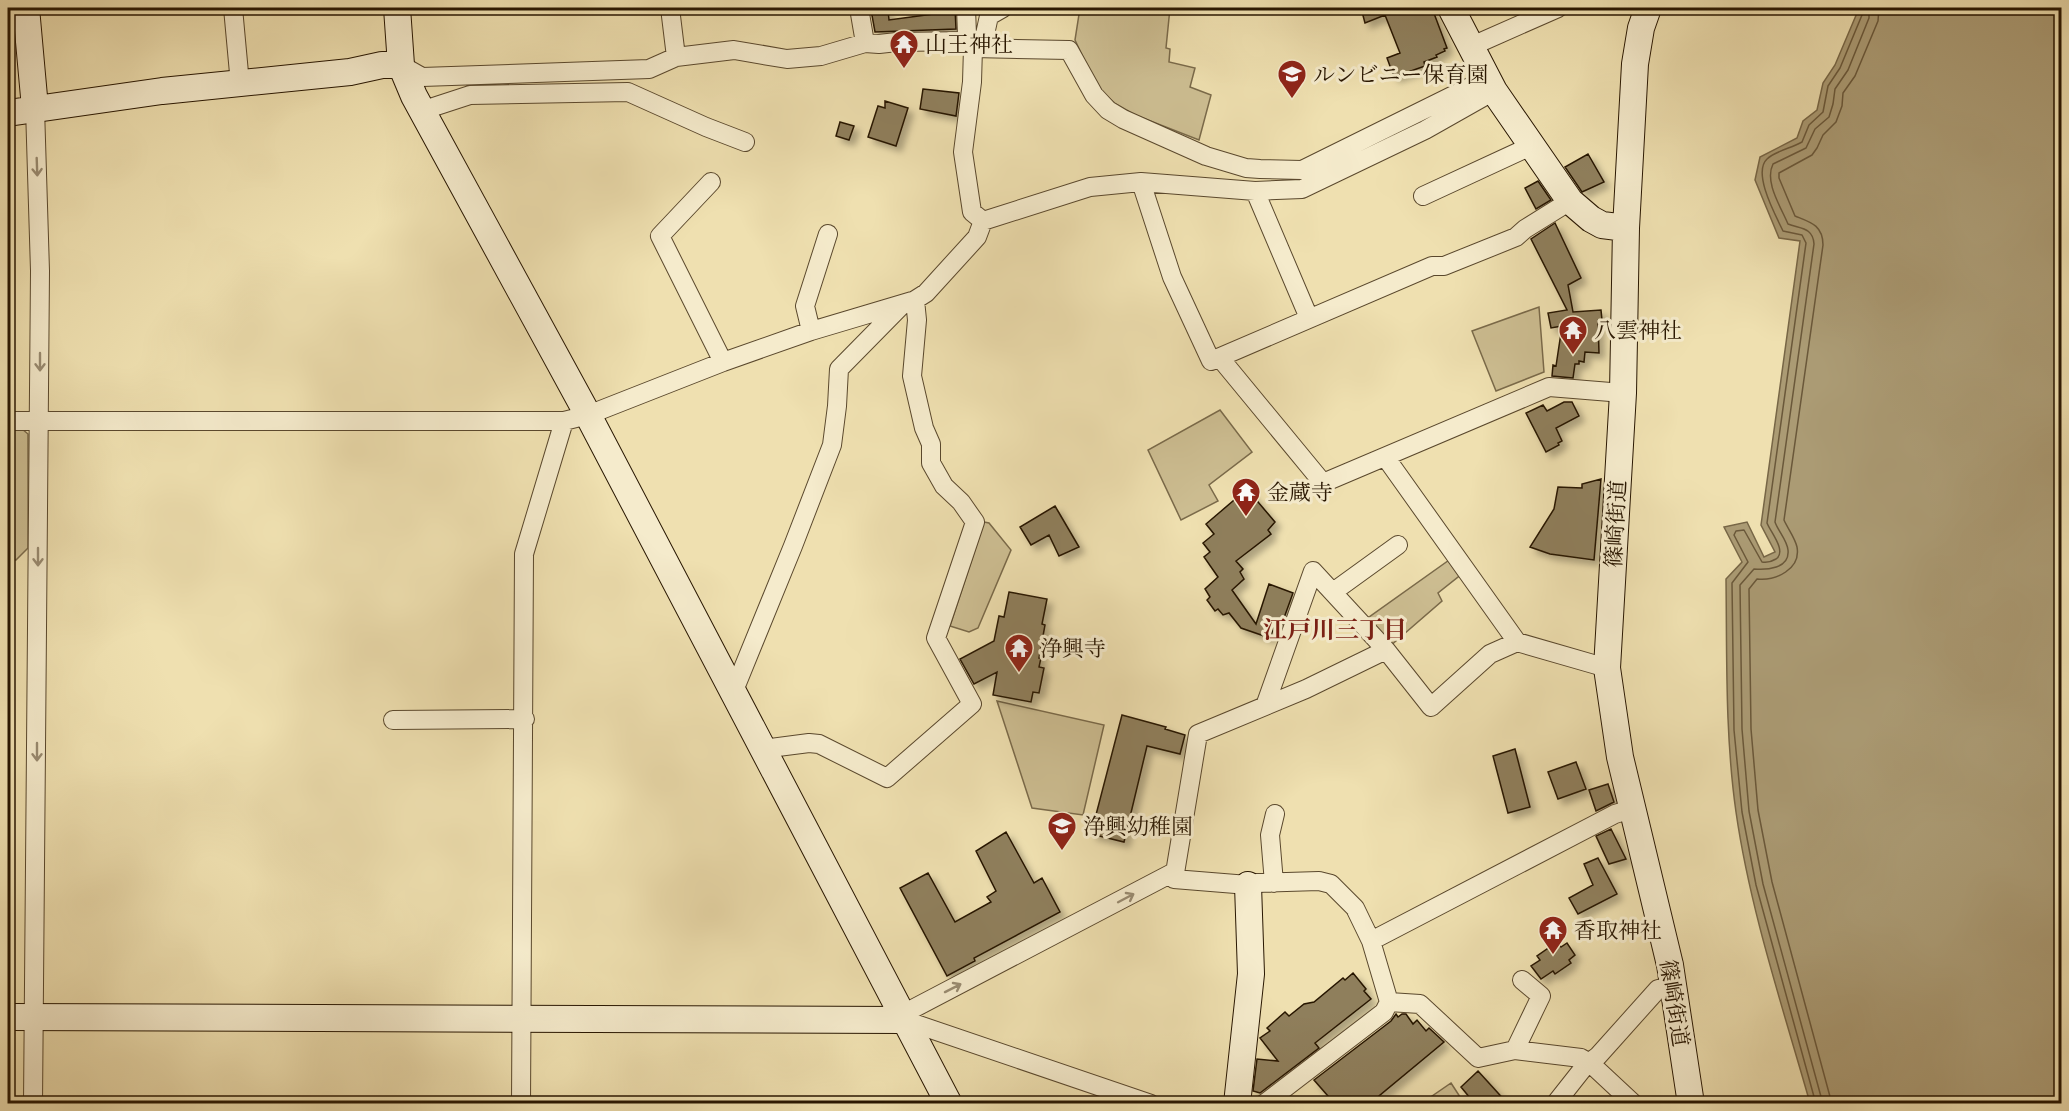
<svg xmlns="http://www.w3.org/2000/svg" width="2069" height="1111" font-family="'EB Garamond','Noto Serif JP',serif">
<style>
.green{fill:#cdbe92;stroke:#7a6a4a;stroke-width:1.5}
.water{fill:#ab9b74;stroke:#776646;stroke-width:1.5}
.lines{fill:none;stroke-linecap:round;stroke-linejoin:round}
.shore{stroke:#6a583a;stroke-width:1.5}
.building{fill:#8f7f5c;stroke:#281601;stroke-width:1.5;filter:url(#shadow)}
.street-casing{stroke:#5a482d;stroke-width:20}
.secondary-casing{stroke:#281601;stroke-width:28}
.street{stroke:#f5ebcc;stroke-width:18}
.secondary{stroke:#f5ebcc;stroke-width:26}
.oneway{stroke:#998b71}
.labels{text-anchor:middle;stroke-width:6;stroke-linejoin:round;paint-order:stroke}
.poi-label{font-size:22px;fill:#281601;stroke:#f5ebcc;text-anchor:start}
.street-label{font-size:22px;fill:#281601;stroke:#f5ebcc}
.neighbourhood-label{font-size:24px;font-weight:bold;fill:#7a1f14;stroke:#f5ebcc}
</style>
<defs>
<filter id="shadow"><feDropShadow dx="5.5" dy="5.5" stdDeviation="3" flood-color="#0004"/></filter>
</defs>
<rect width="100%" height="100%" fill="#efe0b0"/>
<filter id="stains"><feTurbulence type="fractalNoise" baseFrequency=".00333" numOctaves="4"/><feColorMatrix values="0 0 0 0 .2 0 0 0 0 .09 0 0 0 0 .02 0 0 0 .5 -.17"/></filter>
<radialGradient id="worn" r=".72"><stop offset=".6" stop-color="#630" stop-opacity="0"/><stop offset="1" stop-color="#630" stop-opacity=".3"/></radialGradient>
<path class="green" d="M1080,8H1170L1166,48L1170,49L1169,62L1195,68L1190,87L1211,95L1199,140L1135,115L1116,104L1098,89L1075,40Z
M1539,307L1544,372L1496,391L1472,331Z
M1220,410L1252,452L1209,485L1218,501L1181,520L1148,450Z
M8,429H22L28,434V548L16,560H8Z
M984,522L989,523L1011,550L978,628L969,632L950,626Z
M1452,558L1463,573L1438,593L1442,601L1389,647L1365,620Z
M997,701L1104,725L1083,815L1032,808Z
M1451,1083L1464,1103H1422Z"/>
<path class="water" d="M1855,8H2061V1103H1810C1783,1008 1750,910 1736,812C1725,735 1727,656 1726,579L1742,562L1724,527L1747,522L1764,557L1775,552L1761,525L1800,241L1779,238L1755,180L1760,157L1797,138L1803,121L1817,110L1823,83L1835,65L1857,13Z"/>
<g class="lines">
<path class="shore" d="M1816,1104L1756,885L1742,812L1734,730L1732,583L1748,562L1734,535L1736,531L1744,530L1762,562C1767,563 1771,562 1776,559C1787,551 1771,533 1767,523L1806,243L1802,235L1783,231C1776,216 1752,173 1767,159C1775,151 1792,148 1802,142L1809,125L1823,112L1828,86L1840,68L1862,15L1861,8
M1823,1104L1763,884L1749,811L1742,729L1740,585L1754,569C1766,570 1790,569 1788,550C1787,540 1778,531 1775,522L1814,244C1813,227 1800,229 1788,224C1781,207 1764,182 1773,164L1806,148L1815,129L1829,117L1833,104L1835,89L1848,70L1869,18V8
M1832,1104L1772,882L1758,810L1751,729L1749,589L1757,579C1776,581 1801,569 1797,547C1795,538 1788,529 1784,520L1823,245C1823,225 1810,222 1795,216L1779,178V173L1812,155L1817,148L1823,135L1836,122L1842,106L1843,93L1855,76L1878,21L1879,8"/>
</g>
<path class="building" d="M885,8V10H888L889,20L933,14V10L955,8L956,29L875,32L871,10Z
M1361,8H1432L1447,48L1444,49L1445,51L1436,55L1437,57L1424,62L1425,66L1394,77L1387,58L1400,53L1385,15L1365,23Z
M923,89L959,93L956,116L920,109Z
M885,101L908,108L896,146L868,137L878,106L885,108Z
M840,122L854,126L849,140L836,136Z
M1588,154L1604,182L1582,192L1565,167Z
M1538,181L1551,200L1536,209L1525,188Z
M1555,223L1581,278L1568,285L1573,312L1601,310L1602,320H1598L1599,353L1585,352L1584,362L1579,361V364H1575L1573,378L1552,376L1553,365L1556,366L1562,326L1551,328L1548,313L1567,310L1531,239Z
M1564,402H1572L1579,416L1556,428L1562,441L1558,443L1559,445L1546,452L1526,413L1543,405L1547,411Z
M1601,479L1594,560L1550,554L1530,547L1554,509L1558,487L1582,488V484Z
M1247,489L1275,522L1268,530L1271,534L1236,561L1243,569L1240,572L1244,579L1232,590L1256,624L1269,584L1293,593L1280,629L1274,627L1270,638L1241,628L1229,613L1223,615L1218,609L1215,611L1207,600L1210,597L1205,589L1218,577L1204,557L1210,552L1203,543L1214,534L1206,524Z
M1055,506L1079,547L1059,556L1049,535L1031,545L1020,527Z
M1009,592L1047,599L1042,624L1045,625L1039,658H1041L1039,667L1044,668L1039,693L1033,692L1031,702L993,695L997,672L974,684L960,659L994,641L999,616L1004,617Z
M1122,715L1166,727L1165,729L1185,735L1180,754L1147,746L1124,842L1091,834Z
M1515,749L1530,807L1508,813L1493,756Z
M1576,762L1586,789L1558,799L1548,772Z
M1608,784L1614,802L1596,811L1589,790Z
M1611,829L1626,859L1609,864L1596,836Z
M1006,832L1034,883L1042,878L1060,912L974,958L975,961L947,976L900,888L928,873L955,922L991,902L987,897L996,891L976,851Z
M1598,858L1617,894L1578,914L1569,898L1593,885L1584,864Z
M1557,942L1561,947L1567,943L1575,955L1569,960L1571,963L1555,974L1553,971L1541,979L1531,966L1540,960L1537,956Z
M1353,973L1366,989L1364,991L1371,999L1315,1043L1319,1048L1260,1093L1253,1091L1257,1059L1278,1061L1260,1038L1270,1031L1267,1028L1285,1012L1289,1016L1304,1004L1314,1002L1343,978L1345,980Z
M1396,1014L1398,1017L1402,1014H1406L1413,1024L1417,1020L1426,1031L1429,1028L1444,1042L1379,1096L1384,1104H1335L1314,1080L1391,1021Z
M1478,1071L1508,1104H1475L1461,1087Z"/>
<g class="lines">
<g class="street-casing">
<path id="street" d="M233,8L240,84
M670,8L676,57
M859,8L865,43
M966,8L967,35L972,41L973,48L972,82L963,152L972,212L983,221L1090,187L1141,182L1255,191L1302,189L1425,130L1494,91
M1472,46L1558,8
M973,48L1069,50L1094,95L1108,110L1123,119L1206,156L1246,168L1260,169L1302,170L1478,83
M401,65L422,77L649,69L676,57L734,50L787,59L821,56L865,43L879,44L897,42L972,41L984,39L989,16L1003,8
M421,111L470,95L628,92L706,127L745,142
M711,182L660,236L723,362
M1141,182L1172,277L1211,361L1432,266H1444L1516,237L1525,229L1570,201
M1255,191L1309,318
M1423,196L1531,146
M811,331L805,306L828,234
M1220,358L1323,483L1549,387L1623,393
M8,421H564
M1386,458L1517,642
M1333,592L1398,545
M733,693L793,546L832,445L837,406L839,369L902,305
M1265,706L1313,571L1386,650
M393,720L525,719
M762,749L809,743L819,744L887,778L972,704L936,638L975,522L961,502L944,486L931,463V444L924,428L912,376L917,320L915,300
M1274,883L1270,835L1275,814
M1371,941L1615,814L1632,809
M1389,1002L1420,1004L1478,1058L1515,1050L1581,1058L1590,1063L1634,1104
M901,1015L1174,872
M904,1020L1151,1104
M1515,1050L1541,996L1522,980
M33,1104L40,271L35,108
M521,1104L524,554L564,421L588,415L723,362L811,331L915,300L926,293L977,237L983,221
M1264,1104L1384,1012L1389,1002L1371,941L1355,908L1331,884L1319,881L1257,883L1248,885L1174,879L1198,734L1306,689L1386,650L1431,707L1490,654L1517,642L1607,668
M1555,1104L1585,1066L1598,1056L1658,989L1673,986"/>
</g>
<g class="secondary-casing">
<path id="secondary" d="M26,8L35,108
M397,8L401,65L414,96L588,415L949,1104
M1451,8L1494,91L1570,201L1591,219L1602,225L1626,228
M1648,8L1641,28L1635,64L1626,228L1623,393L1607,668L1620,757L1670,965L1691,1104
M8,113L162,91L350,72L382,65H401
M8,1017L904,1020
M1237,1104L1251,974L1248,885"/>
</g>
<use href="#street" class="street"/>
<use href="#secondary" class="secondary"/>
</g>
<defs><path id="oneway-shaft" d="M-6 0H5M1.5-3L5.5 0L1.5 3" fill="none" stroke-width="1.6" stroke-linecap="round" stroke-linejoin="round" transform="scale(1.5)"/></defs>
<g class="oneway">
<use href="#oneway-shaft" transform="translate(37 167) rotate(88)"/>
<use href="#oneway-shaft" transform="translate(40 362) rotate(90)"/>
<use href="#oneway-shaft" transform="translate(38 557) rotate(90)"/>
<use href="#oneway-shaft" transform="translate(37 752) rotate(90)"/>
<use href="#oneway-shaft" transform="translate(1126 898) rotate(-28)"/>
<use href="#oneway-shaft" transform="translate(953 988) rotate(-27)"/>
</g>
<defs>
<g id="temple-pin" transform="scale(1.5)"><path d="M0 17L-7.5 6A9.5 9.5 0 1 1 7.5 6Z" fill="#8f2418" stroke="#f5ebcc"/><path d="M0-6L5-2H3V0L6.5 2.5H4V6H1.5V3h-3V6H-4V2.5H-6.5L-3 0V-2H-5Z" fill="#fff"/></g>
<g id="school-pin" transform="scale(1.5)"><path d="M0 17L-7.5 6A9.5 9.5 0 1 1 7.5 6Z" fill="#8f2418" stroke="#f5ebcc"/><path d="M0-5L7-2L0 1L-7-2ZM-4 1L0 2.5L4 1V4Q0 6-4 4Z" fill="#fff"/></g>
</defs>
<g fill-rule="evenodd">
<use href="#temple-pin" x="904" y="44"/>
<use href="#school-pin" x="1292" y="74"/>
<use href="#temple-pin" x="1573" y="330"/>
<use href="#temple-pin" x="1246" y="492"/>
<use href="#temple-pin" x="1019" y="648"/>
<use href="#school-pin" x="1062" y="826"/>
<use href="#temple-pin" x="1553" y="930"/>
</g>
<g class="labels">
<g class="poi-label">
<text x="925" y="52">山王神社</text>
<text x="1313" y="82">ルンビニー保育園</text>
<text x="1594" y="338">八雲神社</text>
<text x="1267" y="500">金蔵寺</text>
<text x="1040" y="656">浄興寺</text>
<text x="1083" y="834">浄興幼稚園</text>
<text x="1574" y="938">香取神社</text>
</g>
<g class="street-label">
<text transform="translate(1615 524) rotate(-87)" y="8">篠崎街道</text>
<text transform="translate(1675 1003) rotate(81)" y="8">篠崎街道</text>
</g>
<g class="neighbourhood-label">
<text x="1335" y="638">江戸川三丁目</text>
</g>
</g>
<rect width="2069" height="1111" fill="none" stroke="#efe0b0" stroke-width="30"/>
<rect x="9" y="9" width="2051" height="1093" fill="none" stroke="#281601" stroke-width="3"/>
<rect x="15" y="15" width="2039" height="1081" fill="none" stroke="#281601" stroke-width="1.5"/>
<rect width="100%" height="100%" filter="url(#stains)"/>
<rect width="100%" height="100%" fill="url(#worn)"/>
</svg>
